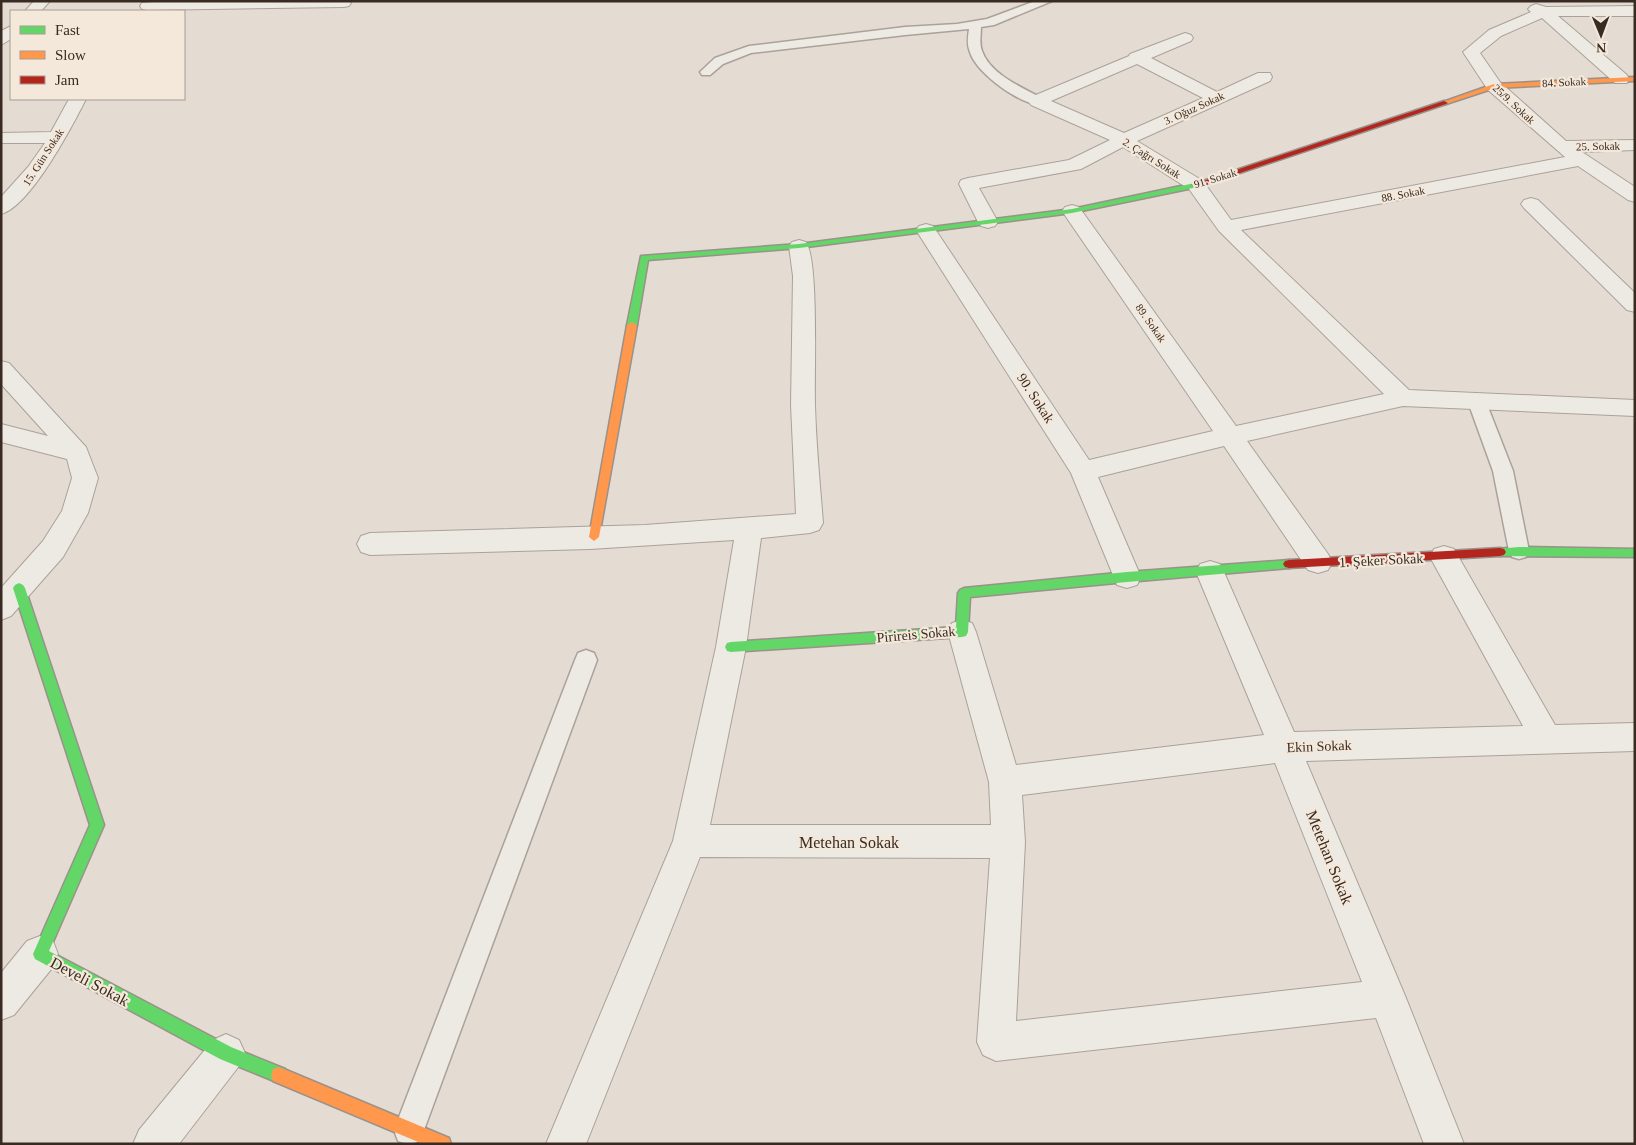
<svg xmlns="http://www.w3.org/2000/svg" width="1636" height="1145" font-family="Georgia,serif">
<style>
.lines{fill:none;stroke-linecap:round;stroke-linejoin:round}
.lane-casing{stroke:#aaa29a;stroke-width:3}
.street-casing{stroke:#aaa29a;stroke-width:2}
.fast-casing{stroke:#9a918a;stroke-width:3}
.slow-casing{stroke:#9a918a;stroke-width:3}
.jam-casing{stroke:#9a918a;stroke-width:3}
.lane{fill:#ede9e3;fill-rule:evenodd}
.street{fill:#ede9e3;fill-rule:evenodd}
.fast{fill:#63d668;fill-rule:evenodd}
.slow{fill:#ff974d;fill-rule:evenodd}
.jam{fill:#b3261e;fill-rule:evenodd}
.labels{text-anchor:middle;stroke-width:4.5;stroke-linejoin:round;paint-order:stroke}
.far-street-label{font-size:11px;fill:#392a22;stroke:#f3e8da}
.street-label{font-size:14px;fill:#392a22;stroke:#f3e8da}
.near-street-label{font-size:16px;fill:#392a22;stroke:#f3e8da}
</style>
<rect width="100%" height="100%" fill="#e4dcd2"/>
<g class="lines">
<g class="lane-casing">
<path id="lane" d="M1035,1H1052L994,25L981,27C981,35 979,43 982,51C990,74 1021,87 1042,98L1044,101L1042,104L1037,105C1015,100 974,72 969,49C967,43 968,36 969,29L905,35L751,53L723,64L710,75H702L700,72L715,58L749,46L905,27L957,24L987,19Z
M1477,396L1483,397L1486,402L1513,471L1529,551L1526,557L1519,559L1512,557L1509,551L1493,471L1468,402L1471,397Z
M586,650L594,653L597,660L424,1130L420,1141C412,1144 406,1144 398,1141L394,1130L575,660L578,653Z"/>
</g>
<g class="street-casing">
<path id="street" d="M34,1H50L41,11H25Z
M164,1H350L351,3L349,6L344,7L147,10L142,9L140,6L142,3Z
M1536,4L1546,7L1635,6V16H1558L1627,75L1629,79L1627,83H1615L1542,18L1501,36L1480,53L1500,82L1566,141L1635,140V150L1582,152L1635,187V202L1628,200L1578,166L1241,230L1409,390L1635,400V416L1403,406L1247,441L1328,554L1332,562L1328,570L1318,573L1308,570L1224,446L1098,477L1141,577L1137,585L1127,588L1117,585L1071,473L916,230L919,226L926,224L933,226L1089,460L1213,431L1062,211L1065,207L1072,205L1079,207L1236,426L1384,394L1219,231L1189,189L1123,147L1081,169L979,188L998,222L995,226L988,228L981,226L978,222L959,184L961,180L968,178L1069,160L1110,140L1031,105L1028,101L1031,97L1129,56L1130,54L1185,33L1191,35L1193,38L1191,41L1151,58L1217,92L1258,73H1270L1272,77L1270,81L1137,141L1203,181L1231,220L1565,157L1488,90L1463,52L1489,30L1531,12L1528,9L1531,6ZM1137,64L1203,98L1124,133L1051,101Z
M11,26V39L1,45V31Z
M69,99H86C73,125 30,207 1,214V197L28,167L45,143H1V133L51,132Z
M1531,198L1538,200L1635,293V312L1627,310L1524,208L1521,204L1524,200Z
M799,240L806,242C819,261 814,375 815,405C816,444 820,484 823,523L819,530L810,533L761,538L746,647L710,825H991L989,782L948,632L952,623L962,620L972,623L976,632L1016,765L1264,735L1196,572L1200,564L1210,561L1220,564L1224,572L1294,732L1523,726L1430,557L1434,549L1444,546L1454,549L1555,725L1635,723V751L1306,761L1406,998L1464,1144H1424L1376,1018L996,1061L983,1055L977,1042L990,858L700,857L586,1144H546L673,841L716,647L734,540L590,549L370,555L361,552L357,544L361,536L370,533L645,525L796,514L791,405L793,276L789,246L792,242ZM1275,763L1362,982L1016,1021L1025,842L1022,795Z
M1,361L9,363L86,447L98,478L88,513L63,557L11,616L1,620V588L43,541L62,511L72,478L67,459L1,442V424L48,436L1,384Z
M40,936L53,941L58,954L53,967L14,1015L1,1020V973L27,941Z
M226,1034L239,1040L245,1053L239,1066L179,1144H133L139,1130L213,1040Z"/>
</g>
<g class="fast-casing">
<path id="fast" d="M1195,183H1198V187L1072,213L799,248L648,260L637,325L632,328L627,325L641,256L799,244L1072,209Z
M1519,547L1635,549V557L1500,556L1496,555L1494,552L1496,549Z
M1289,560L1293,561L1295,564L1293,567L1289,568L1127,582L970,597L968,632L966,636L962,637L731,652L727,651L725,647L727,643L731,642L956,627L958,593L960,590L964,588L1127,572Z
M19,583L23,585L25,588L104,825L49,951L231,1047L285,1069L287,1075L285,1081L279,1083L220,1059L35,959L33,954L90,825L13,588L15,585Z"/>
</g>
<g class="slow-casing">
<path id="slow" d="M1635,77V81L1495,88L1446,104L1440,103L1494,84Z
M632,322L637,325L599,537L594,541L589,537L627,325Z
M279,1067L449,1138L451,1144H423L273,1081L271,1075L273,1069Z"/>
</g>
<g class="jam-casing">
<path id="jam" d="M1444,101L1448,103L1446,104L1198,187L1191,185Z
M1500,548L1504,549L1506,552L1504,555L1500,556L1289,568L1285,567L1283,564L1285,561L1289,560Z"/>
</g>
<use href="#lane" class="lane"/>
<use href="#street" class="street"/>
<use href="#fast" class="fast"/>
<use href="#slow" class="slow"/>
<use href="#jam" class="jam"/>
</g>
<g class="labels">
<g class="far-street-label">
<text transform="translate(1564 82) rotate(-3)" y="4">84. Sokak</text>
<text transform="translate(1514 104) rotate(43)" y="4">25/9. Sokak</text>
<text transform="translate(1194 108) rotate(-24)" y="4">3. Oğuz Sokak</text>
<text transform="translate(1598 146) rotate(-1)" y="4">25. Sokak</text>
<text transform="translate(43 157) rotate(-57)" y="4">15. Gün Sokak</text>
<text transform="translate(1152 158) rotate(32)" y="4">2. Çağrı Sokak</text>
<text transform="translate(1215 178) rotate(-17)" y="4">91. Sokak</text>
<text transform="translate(1403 194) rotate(-11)" y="4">88. Sokak</text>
<text transform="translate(1151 323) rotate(55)" y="4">89. Sokak</text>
</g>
<g class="street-label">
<text transform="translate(1036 398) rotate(57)" y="5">90. Sokak</text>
<text transform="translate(1381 560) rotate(-3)" y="5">1. Şeker Sokak</text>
<text transform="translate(916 634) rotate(-5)" y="5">Pirireis Sokak</text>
<text transform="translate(1319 746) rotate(-2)" y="5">Ekin Sokak</text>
</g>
<g class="near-street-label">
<text x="849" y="848">Metehan Sokak</text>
<text transform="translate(1330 857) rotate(68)" y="6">Metehan Sokak</text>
<text transform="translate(90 981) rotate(28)" y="6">Develi Sokak</text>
</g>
</g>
<rect width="1636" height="1145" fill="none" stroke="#392a22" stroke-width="5"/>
<rect x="10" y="10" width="175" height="90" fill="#f3e8da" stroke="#a99c90"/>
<rect x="20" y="26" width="25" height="8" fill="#63d668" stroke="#a99c90"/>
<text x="55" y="35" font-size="15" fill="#392a22">Fast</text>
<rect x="20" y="51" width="25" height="8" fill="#ff974d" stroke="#a99c90"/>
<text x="55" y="60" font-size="15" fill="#392a22">Slow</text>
<rect x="20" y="76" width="25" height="8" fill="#b3261e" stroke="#a99c90"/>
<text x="55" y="85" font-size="15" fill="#392a22">Jam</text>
<g transform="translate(1601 35) rotate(179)" stroke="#f3e8da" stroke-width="4" paint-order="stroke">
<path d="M0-4L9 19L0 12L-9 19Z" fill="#392a22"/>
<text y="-8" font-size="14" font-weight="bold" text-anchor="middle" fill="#392a22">N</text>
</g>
</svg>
